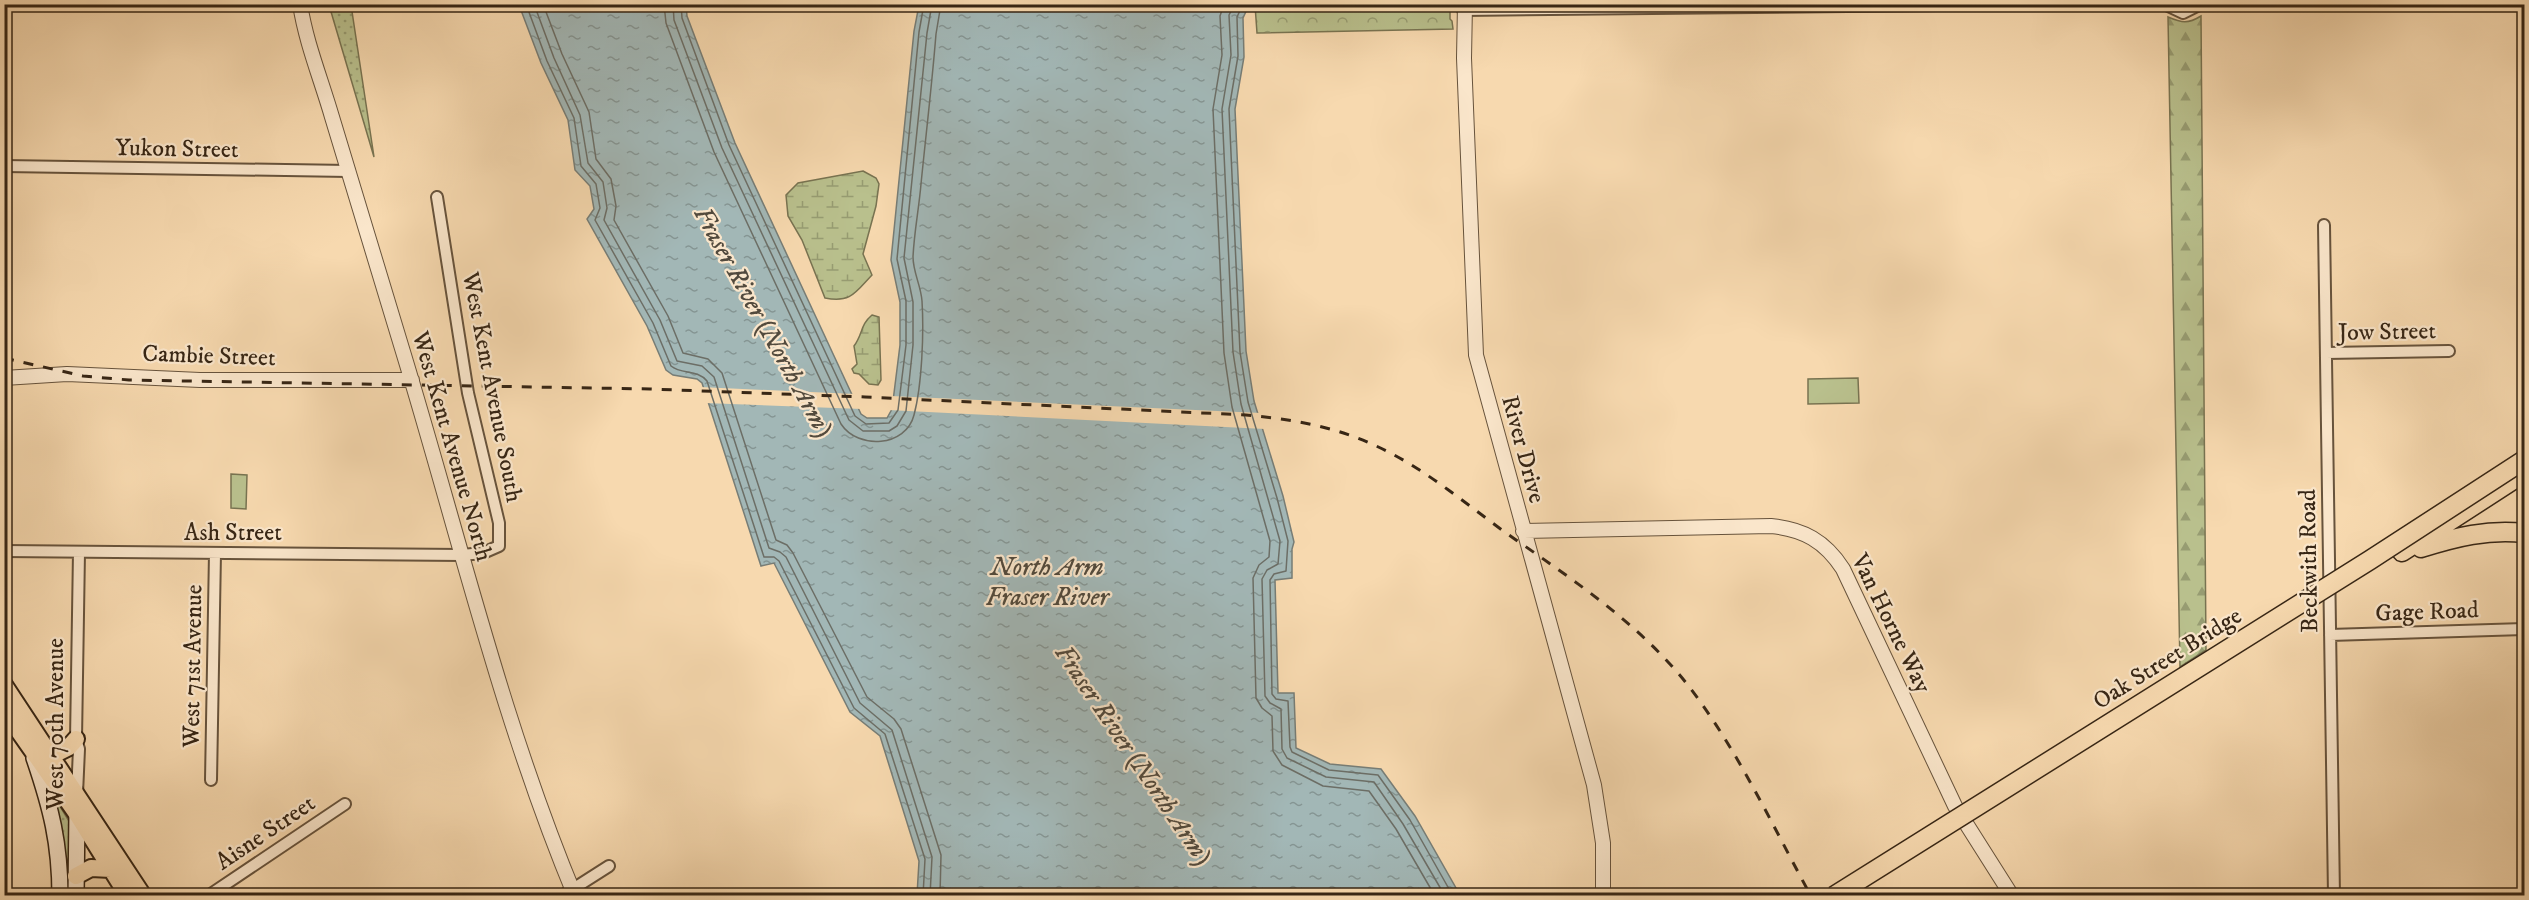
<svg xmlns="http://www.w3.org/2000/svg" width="2529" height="900" font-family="'IM FELL DW Pica',serif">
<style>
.grass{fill:url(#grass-dots);stroke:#787351;stroke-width:1.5}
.forest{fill:url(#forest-firs);stroke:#787351;stroke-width:1.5}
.wetland{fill:url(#wetland-marsh);stroke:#787351;stroke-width:1.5}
.park{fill:url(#park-crowns);stroke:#787351;stroke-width:1.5}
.pitch{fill:#b9c08d;stroke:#787351;stroke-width:1.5}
.water{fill:url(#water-ripples);stroke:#777d76;stroke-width:1.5}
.pier{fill:#f7d9af}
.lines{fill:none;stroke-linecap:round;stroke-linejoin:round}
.shore{stroke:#6c6e66;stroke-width:1.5}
.minor-casing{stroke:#67533c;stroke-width:14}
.tertiary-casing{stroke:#67533c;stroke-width:16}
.secondary-casing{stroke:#372615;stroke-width:18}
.primary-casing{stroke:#372615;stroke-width:20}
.trunk-casing{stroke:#372615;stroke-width:21}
.minor{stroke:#fae6cb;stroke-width:10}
.tertiary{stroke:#fae6cb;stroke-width:14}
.secondary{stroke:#fae6cb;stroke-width:15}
.primary{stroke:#f7d9af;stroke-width:16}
.trunk{stroke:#f7d9af;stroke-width:18}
.rail{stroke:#372615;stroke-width:3;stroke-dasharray:10 10;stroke-linecap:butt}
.trunk-bridge-casing{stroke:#372615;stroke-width:21;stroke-linecap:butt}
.trunk-bridge{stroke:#f7d9af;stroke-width:18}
.labels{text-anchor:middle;stroke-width:4.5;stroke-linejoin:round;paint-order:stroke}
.street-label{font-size:24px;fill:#372615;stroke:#fae6cb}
.water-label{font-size:26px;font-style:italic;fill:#524a3d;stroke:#fae6cb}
</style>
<defs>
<pattern id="grass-dots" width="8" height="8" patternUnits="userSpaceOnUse" patternTransform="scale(1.5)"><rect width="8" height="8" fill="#b9c08d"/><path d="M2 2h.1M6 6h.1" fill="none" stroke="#979c72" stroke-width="1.8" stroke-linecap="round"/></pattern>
<pattern id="forest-firs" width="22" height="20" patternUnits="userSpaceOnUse" patternTransform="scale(1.5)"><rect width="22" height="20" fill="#b9c08d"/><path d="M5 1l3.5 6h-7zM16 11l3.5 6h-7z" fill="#979c72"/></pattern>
<pattern id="wetland-marsh" width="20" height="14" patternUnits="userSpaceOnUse" patternTransform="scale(1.5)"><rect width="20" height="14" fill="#b9c08d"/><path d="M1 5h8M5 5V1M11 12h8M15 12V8" fill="none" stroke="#979c72"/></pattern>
<pattern id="park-crowns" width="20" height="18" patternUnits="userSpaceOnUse" patternTransform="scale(1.5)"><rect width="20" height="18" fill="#b9c08d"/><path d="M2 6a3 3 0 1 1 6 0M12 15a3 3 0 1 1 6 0" fill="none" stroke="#979c72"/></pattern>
<pattern id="water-ripples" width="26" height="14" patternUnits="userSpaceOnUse" patternTransform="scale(1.5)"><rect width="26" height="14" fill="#a2b7b6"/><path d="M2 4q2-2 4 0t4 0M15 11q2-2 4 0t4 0" fill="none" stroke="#859593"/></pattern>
</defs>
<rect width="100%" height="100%" fill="#f7d9af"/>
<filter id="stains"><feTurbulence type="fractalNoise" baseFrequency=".00333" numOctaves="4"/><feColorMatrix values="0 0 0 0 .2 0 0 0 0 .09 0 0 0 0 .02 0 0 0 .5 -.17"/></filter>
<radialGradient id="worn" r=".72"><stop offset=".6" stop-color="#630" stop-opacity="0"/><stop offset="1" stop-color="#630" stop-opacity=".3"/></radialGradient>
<path class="grass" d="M329,5H351L374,157Z
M58,803L72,826L70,895H64L62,833L56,804Z"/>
<path class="forest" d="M2201,16L2206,650L2180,667L2168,17C2182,23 2188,24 2201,16Z"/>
<path class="wetland" d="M863,171L876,178L879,184L876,206L863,254L872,275C855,293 851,303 825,298L802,240L788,216L786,195L798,183Z
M872,315L879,317L881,380L878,385L869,384L859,374L854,373L852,369L857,364L854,346C863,334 860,325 872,315Z"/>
<path class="park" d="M1255,5H1450V19L1452,21L1453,29L1257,33Z"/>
<path class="pitch" d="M1858,378L1859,403L1808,404V379Z
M231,474L247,475L246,509L231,508Z"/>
<path class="water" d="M519,5H686L687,16L735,143L861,414L867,418H887L892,409L900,345V302L891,260L914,31L919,5H1249L1243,18L1244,57L1235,109L1246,351L1254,401L1283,496L1294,542L1292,549V578L1275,580L1278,693H1294L1296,748L1330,764L1381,769L1415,816L1460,895H917L919,861L880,736L850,712L774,563L761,566L702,383L697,379L673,375L666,370L647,326L587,219L594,209L590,186L575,170L568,120L541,63Z"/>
<path class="pier" d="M700,387L855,394L862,409L705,403Z
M891,396L1261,413L1265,429L888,410Z"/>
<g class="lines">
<path class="shore" d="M526,4L547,61L574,118L581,166L596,184L600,208L595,220L653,323L671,366C682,375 697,369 707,381L764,557H774L779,561L854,708L885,734L925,859L923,896
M534,4L554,58L580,115L588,163L603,182L607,208L604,220L660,320L677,361L702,366L714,377L769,548L780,552L786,557L860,703L892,730L932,857L930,896
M543,4L562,54L589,112L596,159L611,179L616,206L614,220L668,316L683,353L708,359L722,373L776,540L787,545L793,553L867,697L894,719L901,729L941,855L940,896
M664,4L666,23L714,152L841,424C858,450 906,447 914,415C922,385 924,333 922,301C921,286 913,272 913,257C914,233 919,208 921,184C926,134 932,84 936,34L941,4
M673,4L674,20L722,148L849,420L863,431H889L897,426L906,411L913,345V302L904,258L927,33L932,4
M681,4L682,18L729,145L855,416L866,424L889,423L898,410L906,345V301L897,259L919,32L924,4
M1224,4L1220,16L1222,55L1213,109L1224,353L1232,407L1270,541L1269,557L1259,565L1253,578L1256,698L1262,708L1272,716L1273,751L1282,765L1323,786L1369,791L1396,829L1435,896
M1235,4L1229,15L1231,55L1222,109L1233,352L1241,404L1280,541L1278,564L1267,570L1262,579L1265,696L1270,703L1281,709L1282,749L1287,758L1326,777L1374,782L1403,824L1445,896
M1243,4L1237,17L1238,56L1229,109L1240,352L1248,402L1277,498L1288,541L1286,571L1274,574L1270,580L1272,694L1276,699L1288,701L1290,747L1292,752L1329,770L1378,775L1410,820L1453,896"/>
<g class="minor-casing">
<path id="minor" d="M2164,4L2183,13L2201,4
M1463,10L2046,4
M4,166L349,171
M2324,225L2334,896
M2326,353L2449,351
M4,551L462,555L483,553L499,546V523L468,393L437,197
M2330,635L2524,629
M211,780L215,553
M77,794L79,749L76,739L79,552
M208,896L345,804
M562,896L609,866"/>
</g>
<g class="tertiary-casing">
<path id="tertiary" d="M300,4C306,43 321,79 332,117C356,196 380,276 404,355C459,536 502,721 575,896
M1465,4L1464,58L1476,355L1594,785L1603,843V896
M4,378L67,374L200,380H412
M1523,531L1771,526C1803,529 1825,541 1843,569L1955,806L2012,896"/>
</g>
<g class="secondary-casing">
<path id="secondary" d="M34,758C51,808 60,843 60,896
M76,896L77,810"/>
</g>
<g class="primary-casing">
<path id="primary" d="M4,685L143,896
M4,710L77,814L128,896
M51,756L69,747L76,739
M76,876L91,868L111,869"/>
</g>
<g class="trunk-casing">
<path id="trunk" d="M2421,548C2456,537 2488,529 2524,533
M2402,552L2524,473"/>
</g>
<use href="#minor" class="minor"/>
<use href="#tertiary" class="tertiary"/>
<use href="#secondary" class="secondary"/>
<use href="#primary" class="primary"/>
<use href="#trunk" class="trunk"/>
<path class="rail" d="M4,358L83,376L129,380L650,389L865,397L1246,415C1290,419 1333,426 1374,445C1421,466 1461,500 1502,530C1567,576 1637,621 1687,684C1737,748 1772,825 1811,896"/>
<g class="trunk-bridge-casing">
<path id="trunk-bridge" d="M1834,896L2370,560L2524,460"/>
</g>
<use href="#trunk-bridge" class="trunk-bridge"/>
</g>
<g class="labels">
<g class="street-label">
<text transform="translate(177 148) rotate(1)" y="8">Yukon Street</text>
<text transform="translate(2387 331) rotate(-1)" y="8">Jow Street</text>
<text transform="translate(209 355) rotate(2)" y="8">Cambie Street</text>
<text transform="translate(493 387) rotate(79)" y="8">West Kent Avenue South</text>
<text transform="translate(453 446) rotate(74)" y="8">West Kent Avenue North</text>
<text transform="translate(1524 449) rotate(75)" y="8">River Drive</text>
<text x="233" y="540">Ash Street</text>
<text transform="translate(2308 561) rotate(-91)" y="8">Beckwith Road</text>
<text transform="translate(2427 611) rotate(-2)" y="8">Gage Road</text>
<text transform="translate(1892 623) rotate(64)" y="8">Van Horne Way</text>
<text transform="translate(2167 658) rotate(-32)" y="8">Oak Street Bridge</text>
<text transform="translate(192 666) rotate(-89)" y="8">West 71st Avenue</text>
<text transform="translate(55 724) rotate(-90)" y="8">West 70th Avenue</text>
<text transform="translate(265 832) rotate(-34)" y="8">Aisne Street</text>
</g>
<g class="water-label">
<text transform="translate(764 321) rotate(61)" y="9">Fraser River (North Arm)</text>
<text x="1047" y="575">North Arm<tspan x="1047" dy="30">Fraser River</tspan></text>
<text transform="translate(1134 754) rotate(56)" y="9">Fraser River (North Arm)</text>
</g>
</g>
<rect width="2529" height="900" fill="none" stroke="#f7d9af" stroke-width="24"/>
<rect x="6" y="6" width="2517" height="888" fill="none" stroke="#372615" stroke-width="3"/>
<rect x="12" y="12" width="2505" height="876" fill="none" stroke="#372615" stroke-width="1.5"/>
<rect width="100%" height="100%" filter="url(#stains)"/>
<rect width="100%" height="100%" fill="url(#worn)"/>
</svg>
